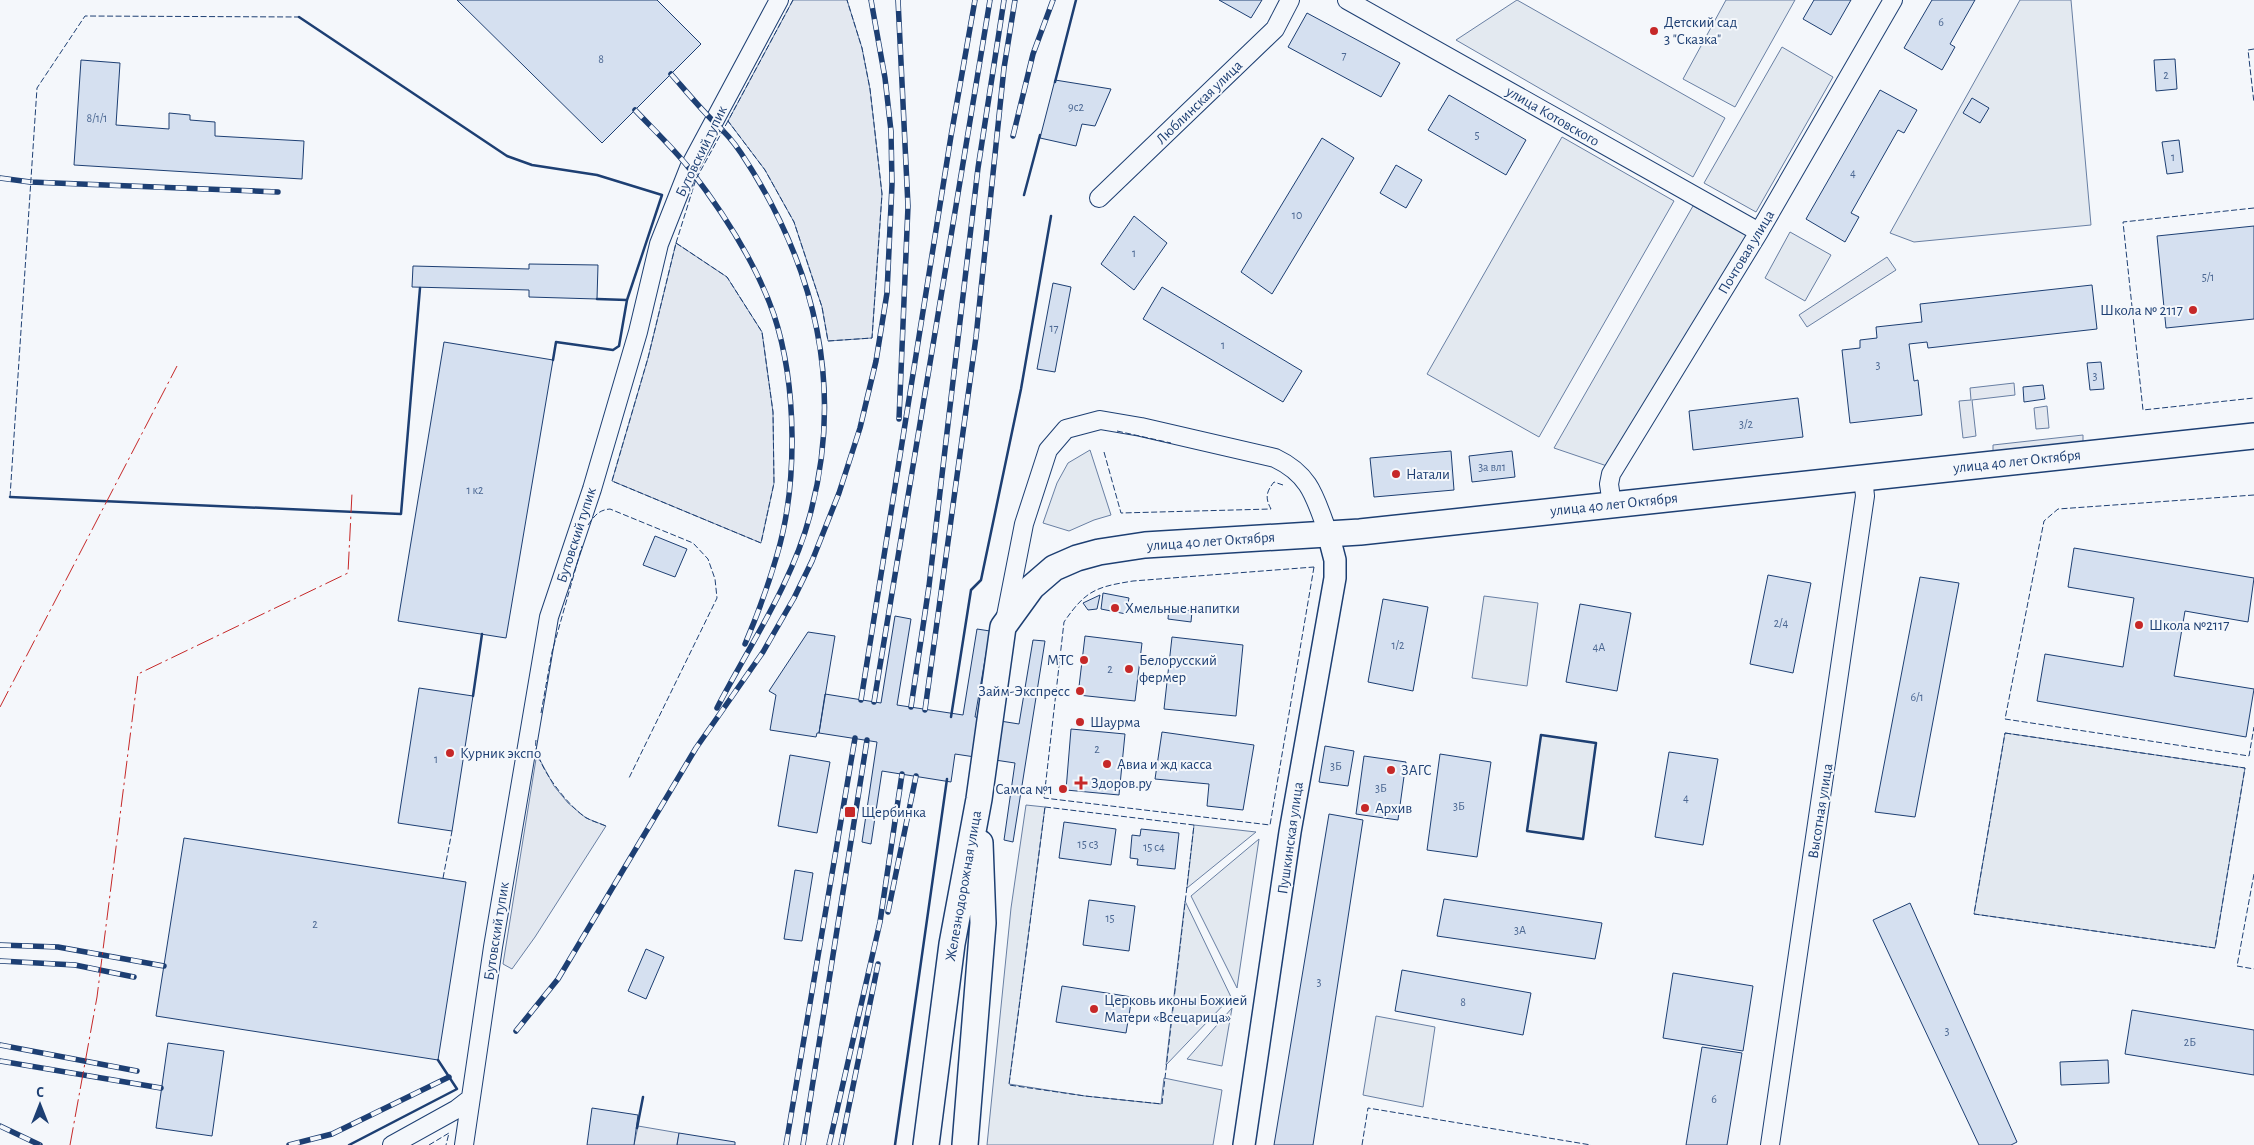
<svg xmlns="http://www.w3.org/2000/svg" width="2254" height="1145" font-family="'Alegreya Sans',sans-serif">
<style>
.green{fill:#e3e9f0;stroke:#687fa3}
.parking{fill:#e3e8f0;stroke:#687fa3}
.building{fill:#d5e0f0;stroke:#1d3f73}
.lines{fill:none;stroke-linecap:round;stroke-linejoin:round}
.minor-casing{stroke:#1d3f73;stroke-width:20}
.tertiary-casing{stroke:#1d3f73;stroke-width:24}
.secondary-casing{stroke:#1d3f73;stroke-width:28}
.minor{stroke:#f4f7fb;stroke-width:18}
.tertiary{stroke:#f4f7fb;stroke-width:21}
.secondary{stroke:#f4f7fb;stroke-width:25}
.rail-casing{stroke:#1d3f73;stroke-width:5.5}
.rail{stroke:#f4f7fb;stroke-width:4;stroke-dasharray:11;stroke-linecap:butt}
.fence{stroke:#1d3f73;stroke-width:1;stroke-dasharray:6 2.5;stroke-linecap:butt}
.wall{stroke:#1d3f73;stroke-width:2.5}
.power{stroke:#c62828;stroke-width:1;stroke-dasharray:18 4 2.5 4;stroke-linecap:butt}
.poi-dot{fill:#c62828;stroke:#f4f7fb;stroke-width:2}
.labels{text-anchor:middle;stroke-width:4;stroke-linejoin:round;paint-order:stroke}
.number-label{font-size:12px;fill:#4b6792}
.poi-label{font-size:15px;fill:#1d3f73;stroke:#f4f7fb;text-anchor:start}
.street-label{font-size:15px;fill:#1d3f73;stroke:#f4f7fb}
</style>
<rect width="100%" height="100%" fill="#f4f7fb"/>
<path class="green" d="M1517,0L1725,118L1693,177L1456,40Z
M1726,0H1795L1735,107L1683,79Z
M2020,0H2071L2091,225L1914,242L1890,233Z
M1782,47L1833,77L1756,212L1704,183Z
M1562,137L1674,201L1539,437L1427,374Z
M1693,206L1747,235L1610,467L1554,448Z
M1790,232L1831,255L1805,301L1765,278Z
M1090,450L1111,515L1094,520L1069,531L1043,523L1057,483L1068,463Z
M1484,596L1538,603L1527,686L1472,678Z
M2005,733L2245,768L2215,948L1974,914Z
M1541,735L1596,743L1583,839L1527,831Z
M1026,805L1045,807L1009,1084L1085,1096L1161,1104L1164,1078L1222,1090L1213,1145H987L1011,908Z
M1194,825L1256,832L1187,888Z
M1259,839L1237,988L1191,896Z
M1185,901L1231,997L1166,1065Z
M1232,1008L1222,1066L1187,1059Z
M1376,1016L1435,1027L1423,1107L1363,1095Z"/>
<path class="parking" d="M793,0H847L862,48L870,89L882,194L872,338L828,341L822,307L794,222L765,170L728,121Z
M676,243L727,277L762,332L773,412L774,483L761,543L612,481L648,358Z
M1887,257L1896,270L1807,327L1799,315Z
M2014,383L2015,395L1972,400L1976,436L1963,438L1959,401L1971,400L1970,388Z
M2047,406L2049,428L2036,429L2034,408Z
M2083,435V443L1993,452V445Z
M536,759L540,760L554,786L568,803L586,818L606,826L535,937L512,969L503,964Z
M638,1126L679,1133L677,1145H634Z"/>
<path class="building" d="M457,0H657L701,44L602,143Z
M1219,0H1262L1251,18Z
M1814,0H1851L1831,35L1803,19Z
M1932,0H1975L1950,44L1955,47L1942,70L1904,48Z
M1307,13L1400,63L1381,97L1288,47Z
M2175,59L2177,89L2156,91L2154,60Z
M81,60L120,63L116,125L169,129V113L190,115V120L215,122V136L304,141L302,179L74,165Z
M1055,80L1111,89L1095,126L1082,124L1076,146L1040,138Z
M1880,90L1917,110L1904,133L1898,130L1851,213L1859,217L1845,242L1806,219Z
M1449,95L1526,140L1506,175L1428,130Z
M1972,98L1989,108L1980,123L1963,113Z
M1322,138L1354,158L1272,294L1241,272Z
M2179,140L2183,172L2167,174L2162,142Z
M1396,165L1422,180L1406,208L1380,193Z
M1134,216L1167,243L1134,290L1101,264Z
M2254,226V319L2166,328L2157,236Z
M529,264L598,265L597,299L529,297V290L412,287L413,266L529,269Z
M1053,283L1071,287L1055,372L1037,369Z
M2092,285L2097,329L1928,348L1927,342L1909,344L1914,381L1918,380L1922,415L1850,423L1842,350L1860,348V340L1877,338L1876,327L1922,322L1920,304Z
M1162,287L1302,371L1283,402L1143,319Z
M444,342L553,360L506,638L398,621Z
M2101,362L2104,389L2090,390L2087,363Z
M2043,385L2045,399L2024,402L2023,387Z
M1798,398L1803,437L1693,450L1689,411Z
M1451,451L1454,490L1374,497L1370,458Z
M1512,451L1515,477L1472,482L1469,456Z
M655,536L687,549L675,577L643,565Z
M2074,548L2254,578L2248,622L2185,611L2174,676L2254,689L2246,737L2037,701L2045,654L2123,667L2134,598L2068,587Z
M1768,575L1811,583L1793,673L1750,664Z
M1920,577L1959,583L1915,817L1875,812Z
M1103,593L1129,598L1126,614L1101,609Z
M1100,595L1097,609L1088,610L1083,603Z
M1383,599L1428,607L1413,691L1368,682Z
M1580,604L1631,613L1617,691L1566,682Z
M1169,607L1192,611L1191,622L1168,619Z
M895,616L911,619L897,705L963,715L977,629L990,631L975,717L1019,724L1033,640L1045,641L1013,842L1004,840L1015,763L955,754L951,782L882,771L871,844L862,842L877,742L819,733L825,694L881,703Z
M808,632L835,636L819,733H817L816,737L770,730L776,695L769,691Z
M1085,636L1142,643L1135,701L1078,695Z
M1172,637L1243,645L1236,716L1164,709Z
M419,688L473,696L452,831L398,823Z
M1071,729L1125,734L1119,795L1066,790Z
M1162,732L1254,745L1243,810L1207,806L1209,784L1155,779Z
M1325,746L1354,751L1348,786L1319,782Z
M1669,752L1718,759L1703,845L1655,837Z
M1440,754L1491,762L1477,857L1427,850Z
M790,755L830,762L817,833L778,826Z
M1364,756L1406,762L1398,820L1356,814Z
M1329,814L1363,820L1313,1145H1274Z
M1064,822L1116,829L1111,865L1059,858Z
M1141,829L1179,833L1175,869L1137,865L1138,859L1130,858L1132,835L1140,836Z
M184,838L466,882L438,1060L156,1016Z
M795,870L813,873L802,941L784,939Z
M1444,899L1602,923L1595,959L1437,936Z
M1089,900L1135,906L1129,951L1083,945Z
M1910,903L2017,1142L2011,1145H1979L1873,920Z
M646,949L664,957L646,999L628,991Z
M1402,970L1531,993L1523,1035L1395,1011Z
M1673,973L1753,986L1743,1051L1663,1038Z
M1062,986L1132,997L1126,1033L1056,1022Z
M2132,1010L2254,1030V1075L2125,1054Z
M168,1043L224,1051L212,1136L156,1128Z
M1702,1047L1742,1053L1727,1145H1686Z
M2108,1060L2109,1083L2061,1085L2060,1062Z
M592,1108L638,1115L634,1145H587Z
M679,1133L735,1142V1145H677Z"/>
<g class="lines">
<g class="minor-casing">
<path id="minor" d="M1347,0L1759,232
M1099,198L1275,29L1290,0
M1612,505L1609,484L1611,474L1759,232L1893,0
M1005,621L1024,524L1048,450L1066,429L1100,420L1141,427L1275,458C1311,475 1315,498 1328,533
M392,1145L457,1109L470,1099
M464,1145L493,947L549,617L592,489L638,332L659,244L689,168L779,0
M1770,1145L1865,496L1863,477"/>
</g>
<g class="tertiary-casing">
<path id="tertiary" d="M1244,1145L1290,832L1335,578V560L1328,533"/>
</g>
<g class="secondary-casing">
<path id="secondary" d="M926,1145L952,944L979,799L1003,627L1032,587L1054,568L1077,558L1099,552L1145,545L1360,532L2254,436
M965,1145L983,923L980,843"/>
</g>
<use href="#minor" class="minor"/>
<use href="#tertiary" class="tertiary"/>
<use href="#secondary" class="secondary"/>
<g class="rail-casing">
<path id="rail" d="M898,0L908,206L899,419
M671,74C685,90 699,107 714,122C724,131 733,141 741,153C814,263 845,385 810,515C792,584 749,646 717,708
M635,110C653,129 673,148 689,168C723,212 756,263 774,315C797,385 798,484 777,555C769,583 757,616 745,644
M1013,136L1033,54L1053,0
M0,178L30,182L278,192
M861,700L951,136L975,0
M874,702L990,0
M911,707L929,586L978,168L1004,0
M925,710L976,337L1004,68L1015,0
M888,912L916,776
M0,945L58,947L164,966
M0,961L75,965L134,977
M516,1031L558,979L696,748L763,652L794,598L812,561L839,493L860,428L876,361L887,293L892,184L891,131L885,78L871,0
M0,1045L137,1071
M0,1061L161,1088
M0,1126L40,1145
M289,1145L332,1134L449,1077
M786,1145L855,738
M803,1145L867,740
M829,1145L880,922L902,774
M841,1145L878,964"/>
</g>
<use href="#rail" class="rail"/>
<path class="fence" d="M793,0L728,121L765,170L794,222L822,307L828,341L872,338L882,194L870,89L862,48L847,0
M2254,49L2248,50L2254,103
M2254,208L2123,222L2143,410L2254,398
M676,243L727,277L762,332L773,412L774,483L761,543L612,481L648,358Z
M676,243L696,179L728,121
M1117,431L1171,443
M1104,452L1121,513L1271,509C1265,498 1266,492 1274,482L1283,485
M2254,495L2058,509L2044,521L2005,719L2249,756L2254,727
M10,497L37,88L85,16L299,17
M588,525C595,515 599,510 610,509L693,543L708,559L715,579L717,598L629,778
M1314,567L1270,825L1044,798L1064,622C1086,590 1096,587 1133,581Z
M541,713L552,652L582,546
M2005,733L2245,768L2215,948L1974,914Z
M536,740C532,761 568,806 585,817C591,821 599,823 606,826
M1045,807L1194,825L1162,1104L1085,1096L1009,1085Z
M2254,874L2237,966L2254,969
M443,878L452,831
M429,1145L449,1133L446,1145
M1362,1145L1368,1108L1591,1145"/>
<path class="wall" d="M299,17L507,156L532,165L597,175L662,195L627,300L619,346L613,350L556,342L553,360
M1055,82L1076,0
M1024,195L1040,135
M597,299L627,300
M10,497L401,514L420,288
M473,696L482,634
M951,717L971,590L981,580L1021,389L1051,216
M1541,735L1596,743L1583,839L1527,831Z
M637,1128L643,1097
M349,1145L457,1089L438,1060
M895,1145L947,779"/>
<path class="power" d="M0,707L177,366
M70,1145L97,997L138,674L348,573L352,493"/>
</g>
<g class="poi-dot">
<circle cx="1654" cy="31" r="5"/>
<circle cx="2193" cy="310" r="5"/>
<circle cx="1396" cy="474" r="5"/>
<circle cx="1115" cy="608" r="5"/>
<circle cx="2139" cy="625" r="5"/>
<circle cx="1084" cy="660" r="5"/>
<circle cx="1129" cy="669" r="5"/>
<circle cx="1080" cy="691" r="5"/>
<circle cx="1080" cy="722" r="5"/>
<circle cx="450" cy="753" r="5"/>
<circle cx="1107" cy="764" r="5"/>
<circle cx="1391" cy="770" r="5"/>
<path d="M1078.5 775.5h5v5h5v5h-5v5h-5v-5h-5v-5h5z"/>
<circle cx="1063" cy="789" r="5"/>
<circle cx="1365" cy="808" r="5"/>
<rect x="844" y="806" width="12" height="12" rx="2.5"/>
<circle cx="1094" cy="1009" r="5"/>
</g>
<g class="labels">
<g class="number-label">
<text x="1941" y="26">6</text>
<text x="1344" y="59">7</text>
<text x="601" y="63">8</text>
<text x="2166" y="79">2</text>
<text x="1076" y="111">9с2</text>
<text x="97" y="122">8/1/1</text>
<text x="1477" y="139">5</text>
<text x="2173" y="161">1</text>
<text x="1853" y="177">4</text>
<text x="1297" y="219">10</text>
<text x="1134" y="257">1</text>
<text x="2208" y="281">5/1</text>
<text x="1054" y="332">17</text>
<text x="1223" y="349">1</text>
<text x="1878" y="369">3</text>
<text x="2095" y="380">3</text>
<text x="1746" y="428">3/2</text>
<text x="1492" y="471">3а вл1</text>
<text x="475" y="494">1 к2</text>
<text x="1781" y="627">2/4</text>
<text x="1398" y="649">1/2</text>
<text x="1599" y="651">4А</text>
<text x="1110" y="673">2</text>
<text x="1917" y="701">6/1</text>
<text x="1097" y="753">2</text>
<text x="436" y="763">1</text>
<text x="1336" y="770">3Б</text>
<text x="1381" y="792">3Б</text>
<text x="1686" y="802">4</text>
<text x="1459" y="810">3Б</text>
<text x="1088" y="848">15 с3</text>
<text x="1154" y="851">15 с4</text>
<text x="1110" y="922">15</text>
<text x="315" y="928">2</text>
<text x="1520" y="934">3А</text>
<text x="1319" y="986">3</text>
<text x="1463" y="1006">8</text>
<text x="1947" y="1035">3</text>
<text x="2190" y="1046">2Б</text>
<text x="1714" y="1103">6</text>
</g>
<g class="poi-label">
<text x="1664" y="27">Детский сад<tspan x="1664" dy="17">3 "Сказка"</tspan></text>
<text x="2183" y="315" text-anchor="end">Школа № 2117</text>
<text x="1406" y="479">Натали</text>
<text x="1125" y="613">Хмельные напитки</text>
<text x="2149" y="630">Школа №2117</text>
<text x="1074" y="665" text-anchor="end">МТС</text>
<text x="1139" y="665">Белорусский<tspan x="1139" dy="17">фермер</tspan></text>
<text x="1070" y="696" text-anchor="end">Займ-Экспресс</text>
<text x="1090" y="727">Шаурма</text>
<text x="460" y="758">Курник экспо</text>
<text x="1117" y="769">Авиа и жд касса</text>
<text x="1401" y="775">ЗАГС</text>
<text x="1091" y="788">Здоров.ру</text>
<text x="1053" y="794" text-anchor="end">Самса №1</text>
<text x="1375" y="813">Архив</text>
<text x="861" y="817">Щербинка</text>
<text x="1104" y="1005">Церковь иконы Божией<tspan x="1104" dy="17">Матери «Всецарица»</tspan></text>
</g>
<g class="street-label">
<text transform="translate(1199 102) rotate(-44)" y="5">Люблинская улица</text>
<text transform="translate(1553 116) rotate(30)" y="5">улица Котовского</text>
<text transform="translate(701 151) rotate(-64)" y="5">Бутовский тупик</text>
<text transform="translate(1746 252) rotate(-59)" y="5">Почтовая улица</text>
<text transform="translate(2017 461) rotate(-6)" y="5">улица 40 лет Октября</text>
<text transform="translate(1614 504) rotate(-6)" y="5">улица 40 лет Октября</text>
<text transform="translate(576 535) rotate(-72)" y="5">Бутовский тупик</text>
<text transform="translate(1211 541) rotate(-4)" y="5">улица 40 лет Октября</text>
<text transform="translate(1820 811) rotate(-81)" y="5">Высотная улица</text>
<text transform="translate(1290 838) rotate(-82)" y="5">Пушкинская улица</text>
<text transform="translate(963 886) rotate(-80)" y="5">Железнодорожная улица</text>
<text transform="translate(496 931) rotate(-81)" y="5">Бутовский тупик</text>
</g>
</g>
<g transform="translate(40 1105)" stroke="#f4f7fb" stroke-width="4" paint-order="stroke">
<path d="M0-4L9 19L0 12L-9 19Z" fill="#1d3f73"/>
<text y="-8" font-size="14" font-weight="bold" text-anchor="middle" fill="#1d3f73">С</text>
</g>
</svg>
